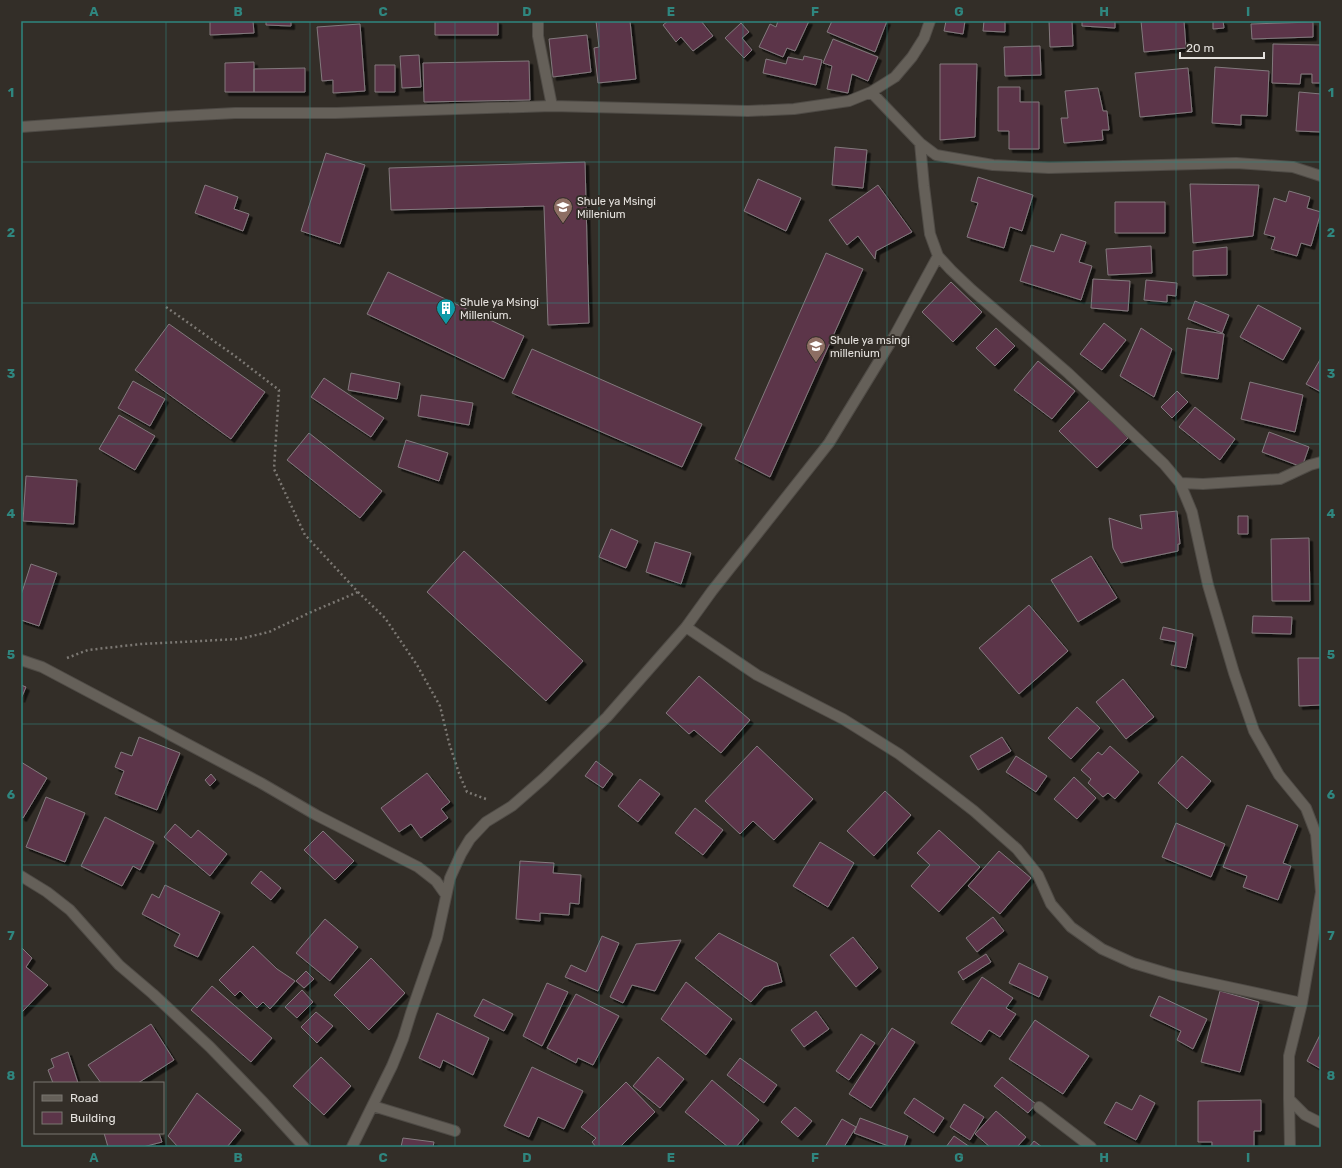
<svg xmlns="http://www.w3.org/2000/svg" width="1342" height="1168" font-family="Rubik,sans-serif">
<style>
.building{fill:#5c3549;stroke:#82797d;filter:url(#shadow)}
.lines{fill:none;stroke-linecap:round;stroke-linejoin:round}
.minor-casing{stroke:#4f4b46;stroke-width:12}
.path{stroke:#7c7873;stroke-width:2.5;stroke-dasharray:2 3;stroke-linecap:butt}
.minor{stroke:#656059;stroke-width:10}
.grid{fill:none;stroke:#2f867f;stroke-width:1;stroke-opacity:0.55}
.labels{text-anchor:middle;stroke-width:4;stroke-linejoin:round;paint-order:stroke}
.poi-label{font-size:11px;fill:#e5e2de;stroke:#332e28;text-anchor:start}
.neatline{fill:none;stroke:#2f867f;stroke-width:1.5}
.grid-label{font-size:13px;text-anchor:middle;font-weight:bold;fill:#2f867f}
</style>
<defs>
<filter id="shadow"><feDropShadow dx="3.5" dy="3.5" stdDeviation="0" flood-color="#0009"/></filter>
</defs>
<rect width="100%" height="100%" fill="#332e28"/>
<path class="building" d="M210,21H253L254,33L210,35Z
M266,21H291V26L266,25Z
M435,21H498V35H435Z
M596,21H630L636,79L598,83L594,48L599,47Z
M668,21H701L713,36L693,51L681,37L676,42L663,25Z
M778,21H809L795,51L787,48L783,57L759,47L770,24L776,27Z
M832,21H887L875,52L827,32Z
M946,21H965L963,34L944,31Z
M984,21H1005V32L983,31Z
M1049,21H1072L1073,46L1050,47Z
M1082,21H1115V28L1082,26Z
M1141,21H1184L1186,48L1144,52Z
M1213,21H1223L1224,28L1213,29Z
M1313,22V37L1252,39L1251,24Z
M741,23L749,32L742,38L752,50L744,58L725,38Z
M360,24L365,91L333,93V80L322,81L317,27Z
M587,35L591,72L553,77L549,39Z
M833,39L878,57L868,81L852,74L848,93L827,89L832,66L823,63Z
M1273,44L1321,45V83H1312V74H1301L1300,84L1272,83Z
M1040,46L1041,75L1005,76L1004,47Z
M419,55L421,87L402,88L400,56Z
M804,56L822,60L816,85L763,73L766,59L786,64L788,57L803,60Z
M529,61L530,100L424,102L423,63Z
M254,62V92H225V63Z
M940,64H977L975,137L940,140Z
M375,65H395V92H375Z
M1215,67L1269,71L1267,116L1241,115V125L1212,123Z
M305,68V92H254V69Z
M1188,68L1192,112L1140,117L1135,73Z
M998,87H1020V102H1039V149H1009V131H998Z
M1098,88L1103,111H1107L1109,130H1102L1103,140L1064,143L1061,118H1068L1065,91Z
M1299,92L1321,94V132L1296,131Z
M835,147L867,150L863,188L832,185Z
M326,153L365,165L340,244L301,231Z
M585,162L589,323L548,325L544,206L391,210L389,168Z
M978,177L1033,195L1022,231L1010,227L1004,248L967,237L978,203L971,201Z
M758,179L801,198L786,231L744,211Z
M1190,184L1259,185L1253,236L1193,243Z
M205,185L238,197L234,209L249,214L243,231L195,213Z
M878,185L912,232L876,251L875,259L858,236L847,245L829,220Z
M1289,191L1310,197L1307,208L1321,212L1311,246L1301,243L1297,256L1271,249L1275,237L1264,234L1274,198L1286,202Z
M1115,202H1165V233H1115Z
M1061,234L1086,242L1079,262L1092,266L1081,300L1020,281L1031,245L1054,252Z
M1151,246L1152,273L1108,275L1106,249Z
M1227,247V275L1193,276V251Z
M826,253L863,269L770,477L735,459Z
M388,272L524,336L504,379L367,314Z
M1093,279L1130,281L1128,311L1091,308Z
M1146,280L1177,283L1176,296L1167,295V302L1144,300Z
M951,282L982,312L953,342L922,312Z
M1195,301L1229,315L1222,333L1188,319Z
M1258,305L1301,328L1283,360L1240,337Z
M1104,323L1126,340L1102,370L1080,354Z
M169,324L265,392L231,439L135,370Z
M996,328L1015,346L995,366L976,348Z
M1141,328L1172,349L1154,397L1120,376Z
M1187,328L1224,334L1218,379L1181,373Z
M532,349L702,424L682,467L512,393Z
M1321,358V392L1306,384Z
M1038,361L1075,391L1052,419L1014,390Z
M351,373L400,383L397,399L348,390Z
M324,378L384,418L371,437L311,397Z
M133,381L165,399L150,426L118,408Z
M1250,382L1303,395L1295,432L1241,419Z
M1177,391L1188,402L1172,418L1161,407Z
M421,395L473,403L469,425L418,416Z
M1090,400L1128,438L1097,468L1059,431Z
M1195,407L1235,439L1220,460L1179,427Z
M119,415L155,436L135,470L99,449Z
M1269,432L1309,447L1302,467L1262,452Z
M309,433L382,491L360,518L287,460Z
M406,440L448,453L439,481L398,467Z
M26,476L77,480L74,524L23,521Z
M1177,511L1180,544H1178V551L1121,563L1113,548L1109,518L1142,529L1140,515Z
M1238,516H1248V534H1238Z
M611,529L638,541L626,568L599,557Z
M1309,538L1310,601H1272L1271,539Z
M655,542L691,553L681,584L646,572Z
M464,551L583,661L546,701L427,592Z
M1091,556L1117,598L1078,622L1051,580Z
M31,564L57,573L39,626L21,620V595Z
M1029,605L1068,651L1019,694L979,648Z
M1253,616L1292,617L1291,634L1252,633Z
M1163,627L1193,634L1186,668L1171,665L1176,642L1160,639Z
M1298,658H1321V705L1299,706Z
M699,676L750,720L721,753L694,730L689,734L666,713Z
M1123,679L1154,717L1126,739L1096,702Z
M21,685L26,687L21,699Z
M1077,707L1100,728L1071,759L1048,738Z
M139,737L180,753L157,810L115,794L124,771L115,767L121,752L132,756Z
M1002,737L1011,751L978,770L970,756Z
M757,746L813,799L774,840L753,821L740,834L705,801Z
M1110,746L1139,772L1115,799L1108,793L1103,797L1088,783L1091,779L1081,770L1098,752L1102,755Z
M1016,756L1047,776L1036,792L1006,772Z
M1182,756L1211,781L1187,809L1158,783Z
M596,761L613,774L603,788L585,776Z
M21,762L47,778L23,818L21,817Z
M427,773L450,802L441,809L448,818L421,838L411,824L399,832L381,808Z
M211,774L216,780L210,786L205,780Z
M1074,777L1096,798L1077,819L1054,799Z
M640,779L660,794L638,822L618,806Z
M885,791L911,815L874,856L847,831Z
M46,797L85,813L65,862L26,847Z
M1247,805L1298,825L1283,863L1291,866L1278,900L1243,887L1247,876L1223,867Z
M695,808L723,830L703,855L675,833Z
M105,817L154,842L140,870L133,866L122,886L81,866Z
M1176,823L1225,844L1211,877L1162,857Z
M175,824L191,838L198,830L227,854L210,876L164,837Z
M939,830L980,867L939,912L911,886L930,865L917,853Z
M323,831L354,861L335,880L304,850Z
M820,842L854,863L828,907L793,886Z
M999,851L1031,878L1000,914L968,886Z
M520,861L554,863L553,873L581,875L579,904L570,903L569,915L540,913V921L516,919Z
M261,871L281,888L271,900L251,883Z
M165,885L220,912L198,957L174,946L180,934L142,914L152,894L159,898Z
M993,917L1004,931L977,952L966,938Z
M325,919L358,947L330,981L296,953Z
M719,933L777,963L782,982L764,987L751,1002L695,958Z
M602,936L619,943L598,991L565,977L571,965L586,972Z
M853,937L878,968L856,987L830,955Z
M681,940L655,991L632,985L623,1003L610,997L636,944Z
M253,946L277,969L295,981L270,1009L263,1002L257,1008L240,991L235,996L219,980Z
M21,947L32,958L26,967L48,985L21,1013Z
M986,954L991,962L963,980L958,972Z
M371,958L405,993L369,1030L334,995Z
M1019,963L1048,977L1039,997L1009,983Z
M306,971L314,979L304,988L296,981Z
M982,977L1013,998L1006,1008L1016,1014L1000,1037L989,1030L981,1042L951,1023Z
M686,982L732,1019L706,1055L661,1019Z
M547,983L568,992L542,1046L523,1036Z
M212,986L272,1038L251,1062L191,1010Z
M302,990L313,1002L297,1018L285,1007Z
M1220,991L1259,1002L1240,1072L1201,1062Z
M576,994L619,1016L593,1065L578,1058L576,1063L547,1048Z
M1159,996L1207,1019L1193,1049L1177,1040L1181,1031L1150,1016Z
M483,999L513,1014L504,1031L474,1016Z
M816,1011L829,1029L804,1047L791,1030Z
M316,1012L333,1026L317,1043L301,1027Z
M437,1013L489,1038L473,1075L443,1060L440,1068L419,1058Z
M1035,1020L1089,1056L1063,1094L1009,1059Z
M151,1024L174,1060L138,1083H101L88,1065Z
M892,1028L915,1042L871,1108L849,1094Z
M1321,1033V1069L1307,1061Z
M861,1034L875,1043L849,1080L836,1071Z
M68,1052L78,1083H53L48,1070L54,1067L51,1059Z
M321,1057L351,1086L324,1115L293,1086Z
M658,1057L684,1079L660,1108L633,1086Z
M740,1058L777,1085L764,1103L727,1075Z
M532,1067L583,1091L564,1129L538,1117L529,1137L504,1126Z
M1002,1077L1036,1104L1028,1113L994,1086Z
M712,1080L759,1120L736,1147H728L685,1112Z
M626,1082L655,1112L620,1147H596L592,1142L596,1138L581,1127Z
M197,1093L241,1130L227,1147H178L168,1136Z
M1140,1095L1155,1103L1136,1140L1104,1123L1116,1102L1132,1110Z
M914,1098L944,1118L934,1133L904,1113Z
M1261,1100V1131H1254V1147H1212V1142H1198V1101Z
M964,1104L984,1117L970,1140L950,1127Z
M795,1107L812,1121L798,1137L781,1122Z
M996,1111L1026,1137L1017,1147H990L975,1134Z
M860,1118L908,1136L904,1147H891L854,1133Z
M842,1119L856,1127L844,1147H825Z
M104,1133H159L162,1142L143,1147H108Z
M954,1136L970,1147H946Z
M403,1138L434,1142L433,1147H401Z
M1034,1141L1042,1147H1029Z"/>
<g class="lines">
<g class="minor-casing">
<path id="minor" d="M538,21V36L552,106
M871,92L920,143L936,155L993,165L1049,168L1236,163L1293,167L1321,176
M21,127L160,117L235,113H336L552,106L748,111L794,109L849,101L871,92L895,77L912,57L924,38L930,21
M920,143L924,186L930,234L938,256L951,270L972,290L1068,373L1164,464L1180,483L1203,484L1280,479L1310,465L1321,462
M1180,483L1192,512L1208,585L1234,673L1254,731L1279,775L1306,808L1316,834L1321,892L1302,1003L1289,1056V1099L1305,1115L1321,1123
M686,627L757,675L843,719L899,754L943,787L974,811L1017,849L1038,875L1051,904L1071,927L1102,949L1133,963L1173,975L1302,1003
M21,660L42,667L261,783L316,815L418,867L436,881L446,895
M21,876L47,892L70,910L119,965L153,994L210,1047L264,1103L304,1147
M1289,1099L1290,1147
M373,1106L455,1131
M1039,1107L1091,1147
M352,1147L392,1066L403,1039L411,1013L437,938L450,878L461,854L470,839L486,822L512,806L544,778L607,717L686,627L712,591L829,443L895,335L938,256"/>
</g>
<path class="path" d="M166,307L235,356L279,390L274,469L305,535L358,592L385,618L417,665L440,706L449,743L460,776L467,792L486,799
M67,658L88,650L141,644L239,639L269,632L309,613L358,592"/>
<use href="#minor" class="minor"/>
</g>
<path class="grid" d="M166,21V1147M310,21V1147M455,21V1147M599,21V1147M743,21V1147M887,21V1147M1032,21V1147M1176,21V1147M21,162H1321M21,303H1321M21,444H1321M21,584H1321M21,724H1321M21,865H1321M21,1006H1321"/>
<defs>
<g id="school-pin" transform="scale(1)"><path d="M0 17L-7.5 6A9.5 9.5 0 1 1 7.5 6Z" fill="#8d6e63" stroke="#332e28"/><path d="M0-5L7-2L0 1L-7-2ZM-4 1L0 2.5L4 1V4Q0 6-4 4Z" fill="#fff"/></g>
<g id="building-pin" transform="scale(1)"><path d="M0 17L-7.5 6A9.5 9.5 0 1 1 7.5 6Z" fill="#0f9aa8" stroke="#332e28"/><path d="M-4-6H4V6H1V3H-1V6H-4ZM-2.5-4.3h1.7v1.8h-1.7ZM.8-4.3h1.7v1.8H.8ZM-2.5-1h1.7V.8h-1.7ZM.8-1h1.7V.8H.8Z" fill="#fff"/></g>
</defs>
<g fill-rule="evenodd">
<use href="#school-pin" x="563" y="207"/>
<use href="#building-pin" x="446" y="308"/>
<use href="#school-pin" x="816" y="346"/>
</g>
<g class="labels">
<g class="poi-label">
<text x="577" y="205">Shule ya Msingi<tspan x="577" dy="13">Millenium</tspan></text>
<text x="460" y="306">Shule ya Msingi<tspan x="460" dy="13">Millenium.</tspan></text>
<text x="830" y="344">Shule ya msingi<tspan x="830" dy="13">millenium</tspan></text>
</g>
</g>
<rect width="1342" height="1168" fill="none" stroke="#332e28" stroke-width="44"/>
<rect x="34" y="1082" width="130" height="52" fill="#332e28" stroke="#7a7671"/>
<rect x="42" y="1095" width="20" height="6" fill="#656059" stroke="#7a7671"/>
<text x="70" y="1102" font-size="12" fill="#e5e2de">Road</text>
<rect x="42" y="1112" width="20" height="12" fill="#5c3549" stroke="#7a7671"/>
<text x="70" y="1122" font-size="12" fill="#e5e2de">Building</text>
<path d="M1180 52v6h84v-6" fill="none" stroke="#e5e2de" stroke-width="2"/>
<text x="1186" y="52" font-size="12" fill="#e5e2de" stroke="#332e28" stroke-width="3" paint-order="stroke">20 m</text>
<rect x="22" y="22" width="1298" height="1124" class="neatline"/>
<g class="grid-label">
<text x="94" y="16">A</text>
<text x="238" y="16">B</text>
<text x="383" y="16">C</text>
<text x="527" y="16">D</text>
<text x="671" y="16">E</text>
<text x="815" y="16">F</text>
<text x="959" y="16">G</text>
<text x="1104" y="16">H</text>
<text x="1248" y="16">I</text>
<text x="11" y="97">1</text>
<text x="1331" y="97">1</text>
<text x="11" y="237">2</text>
<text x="1331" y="237">2</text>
<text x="11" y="378">3</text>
<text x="1331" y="378">3</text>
<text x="11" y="518">4</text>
<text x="1331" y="518">4</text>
<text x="11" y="659">5</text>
<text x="1331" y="659">5</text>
<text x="11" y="799">6</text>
<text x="1331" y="799">6</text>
<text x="11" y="940">7</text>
<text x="1331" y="940">7</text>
<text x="11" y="1080">8</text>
<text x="1331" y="1080">8</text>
<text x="94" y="1162">A</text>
<text x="238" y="1162">B</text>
<text x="383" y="1162">C</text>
<text x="527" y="1162">D</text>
<text x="671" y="1162">E</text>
<text x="815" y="1162">F</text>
<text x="959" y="1162">G</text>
<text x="1104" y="1162">H</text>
<text x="1248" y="1162">I</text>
</g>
</svg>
